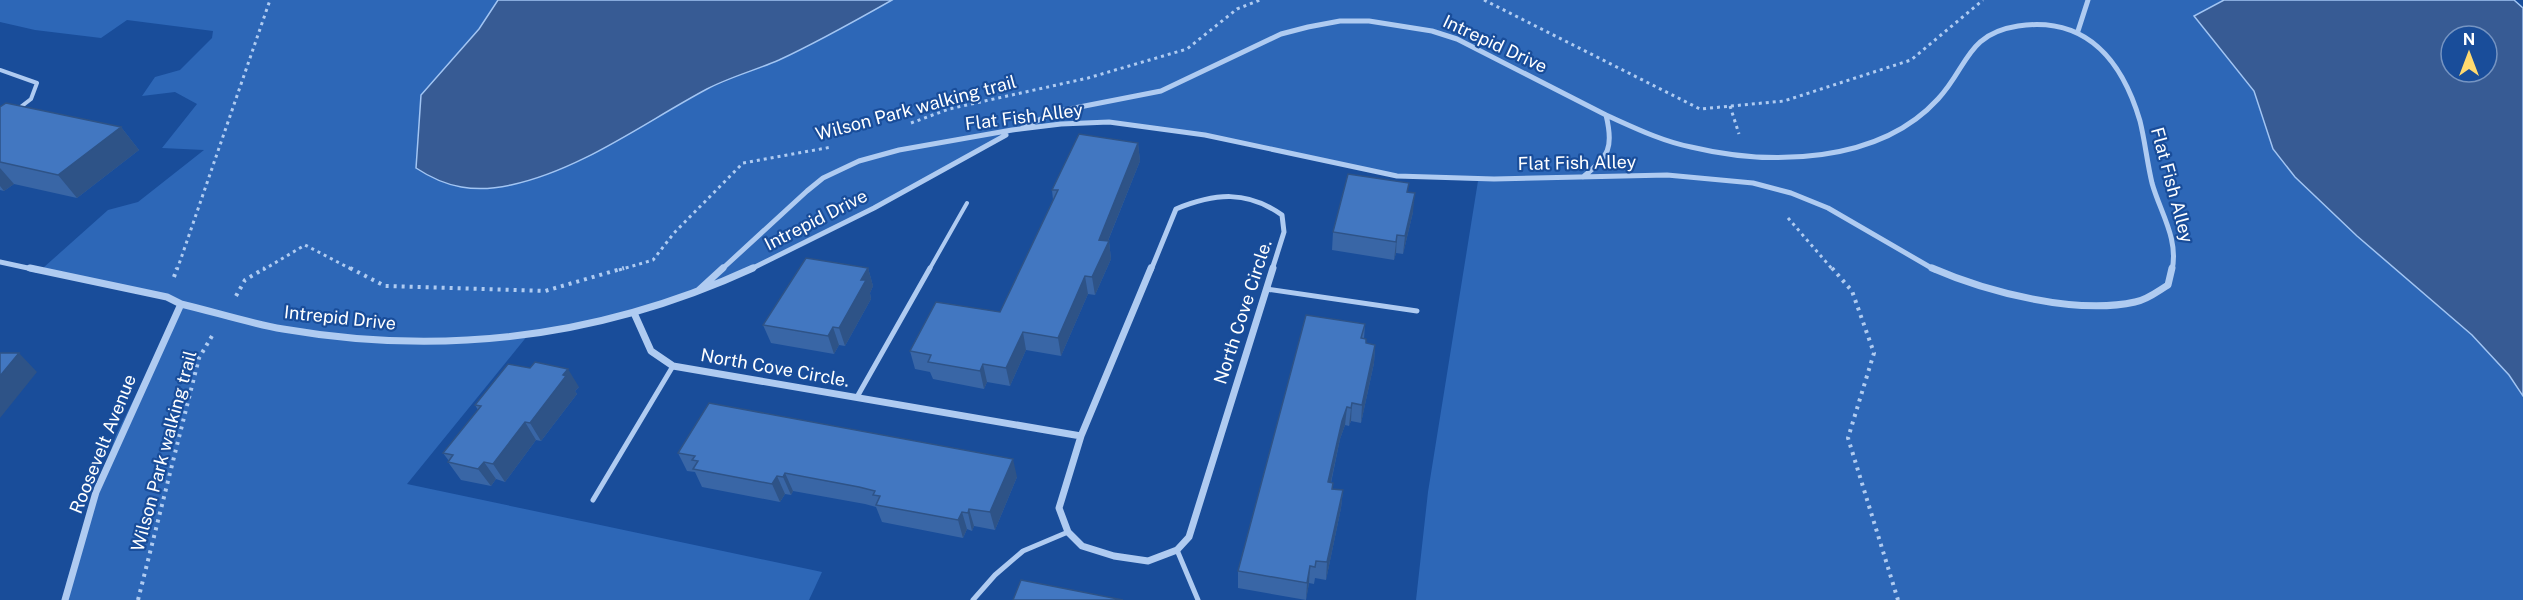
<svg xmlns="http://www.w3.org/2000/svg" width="2523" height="600" font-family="'Public Sans',sans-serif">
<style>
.green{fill:#2d67b7}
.water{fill:#375b94;stroke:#a2c5f3;stroke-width:1.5;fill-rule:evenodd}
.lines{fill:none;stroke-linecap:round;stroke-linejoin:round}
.path-far1{stroke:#afcbf1;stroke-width:3;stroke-dasharray:3 4;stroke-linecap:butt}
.path{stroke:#afcbf1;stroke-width:4;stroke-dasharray:3 5;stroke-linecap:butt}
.lane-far1{stroke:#afcbf1;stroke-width:4}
.lane{stroke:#afcbf1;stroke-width:5}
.street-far1{stroke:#afcbf1;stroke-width:5}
.street{stroke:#afcbf1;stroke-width:7}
.wall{fill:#3966a6}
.shaded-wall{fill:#2e5387}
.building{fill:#4277c1;stroke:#2e5387;stroke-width:1.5}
.labels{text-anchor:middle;stroke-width:4.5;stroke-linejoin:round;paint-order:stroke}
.street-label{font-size:18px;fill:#fff;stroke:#194d9a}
</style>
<rect width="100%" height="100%" fill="#194d9a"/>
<path class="green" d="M0,0H498L480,29L421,95L416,168L547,173L588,155L710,88L806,48L892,0H2224L2195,16L2254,91L2273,149L2295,177L2357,236L2472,335L2509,375L2523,396V600H1416L1428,492L1478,181L1404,177L1235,141L1130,123H1066L1010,133L905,192L783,254L660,305L528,335L407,484L822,572L809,600H64L67,580L116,435L181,304L43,268L108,210L138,202L204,150L162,148L197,104L175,92L142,96L155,77L180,70L212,38L213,31L127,20L101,38L35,30L0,22Z"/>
<path class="water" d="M498,0H892C855,21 818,42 779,60C756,70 730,77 707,89C645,122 581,170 511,185C475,193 446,188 416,168L421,95L479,29Z
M2224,0H2514L2523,8V396L2509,375L2472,335L2357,236L2295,177L2273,149L2254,91L2194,16ZM2451,36H2487V72H2451Z"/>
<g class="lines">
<path class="path-far1" d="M1484,0L1700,109L1784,101L1911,60L1983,0
M1730,106L1739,134
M911,123L949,109L1088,78L1187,49L1237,9L1260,0
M1788,218L1833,270
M177,270L270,0
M263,270L305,245L353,270
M619,270L653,260L674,233L743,163L832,147"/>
<path class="path" d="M350,268L385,286L545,291L624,268
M1832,268L1852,291L1874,353L1848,438L1898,600
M174,277L177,268
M236,296L245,280L265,268
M138,600L199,358L212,336"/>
<path class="lane-far1" d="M0,70L37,83L31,99L18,109
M929,270L967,203"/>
<path class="lane" d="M1266,289L1417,311
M857,397L930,268
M593,500L673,366
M1177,550L1198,600
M973,600L995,575L1023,551L1068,532"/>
<path class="street-far1" d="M2078,31L2088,0
M1606,115C1633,127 1661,141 1691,147C1770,166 1879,164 1938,99C1968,67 1966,34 2018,26C2086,16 2122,60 2140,121C2145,141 2147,162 2152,183C2160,212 2179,239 2172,270
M1023,127L1059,111L1161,91L1281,34L1308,27L1340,21H1369L1432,31L1457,39L1606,115C1614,148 1609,156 1583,177
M0,262L37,270
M721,270L807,191L823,178L859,161L899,150L1012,130L1061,124L1109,122L1205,135L1397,176L1494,179L1667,175L1753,183L1791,193L1828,208L1935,270
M749,270L874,208L1006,135
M1151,270L1176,209C1215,193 1247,190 1282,215L1284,232L1272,270"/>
<path class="street" d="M30,268L167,297L181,304C215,312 248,323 283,329C445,357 603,337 753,268
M1932,268C1987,292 2076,315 2135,302C2147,300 2158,291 2168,285L2172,268
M699,290L723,268
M634,313L651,351L673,366L1081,436
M1081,436L1059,508L1068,532L1082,546L1114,556L1148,561L1177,550L1189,537L1273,268
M1081,436L1151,268
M65,600L96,492L181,304"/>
</g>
<path class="wall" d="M0,107L121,127L139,150L77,198L14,184L4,191L0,190Z
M1138,143L1140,161L1108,241H1109L1111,259L1095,295L1088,294L1061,356L1026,350L1010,386L987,382L984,389L933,379L930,372L915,369L910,351L1000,312L1053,200L1052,190Z
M1408,192L1413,212L1403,254L1396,253L1394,260L1332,250L1333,232Z
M868,268L873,286L870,293L871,299L845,346L839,345L834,354L771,343L763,325Z
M1365,324L1364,339L1366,343L1375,345L1374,363L1361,423L1351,421L1349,426L1345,425L1340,439L1331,483H1333V489L1343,490L1341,508L1326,580L1315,578L1314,584L1309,583L1306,600L1238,588V571Z
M579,387L575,391L577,394L541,441L536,440L505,482L496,479L491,486L461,480L448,462L449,461L443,453L478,410L475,405Z
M678,453L1017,477L995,530L974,526L972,531L967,529L963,538L882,522L876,507L865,504L793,491L791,495L785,494L780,502L702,487L695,472L687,471Z"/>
<path class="shaded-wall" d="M121,127L139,150L77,198L58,175Z
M1138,143L1140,161L1103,253L1109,241L1111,259L1095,295L1092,277L1099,240Z
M0,168L14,184L4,191L0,186Z
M1415,193L1413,212L1403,254L1405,236Z
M1397,235L1396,253L1394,260L1396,242Z
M868,268L873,286L870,293L871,299L845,346L839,328L861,280Z
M1085,276L1088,294L1061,356L1058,338Z
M833,327L839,345L834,354L828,336Z
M1023,332L1026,350L1010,386L1006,368Z
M1375,345L1374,363L1361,423L1362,405Z
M19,353L37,372L0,418V376Z
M983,364L987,382L984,389L980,371Z
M568,369L579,387L575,391L577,394L541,441L530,423Z
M1352,403L1351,421L1349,426L1351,408Z
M1347,407L1345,425L1340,439L1327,500L1328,482L1342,421Z
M525,422L536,440L505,482L493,464Z
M1013,459L1017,477L995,530L990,512Z
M484,462L496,479L491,486L478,469Z
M785,473L793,491L791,495L783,477Z
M777,476L785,494L780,502L772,484Z
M1343,490L1341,508L1326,580L1327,562Z
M969,509L974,526L972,531L968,513Z
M962,512L967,529L963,538L958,520Z
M1310,566L1309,583L1306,600L1307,583Z"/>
<path class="building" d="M6,103L121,127L58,175L0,162V107Z
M1079,134L1138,143L1099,240L1109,241L1092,277L1085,276L1058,338L1023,332L1006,368L983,364L980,371L928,362L931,355L910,351L936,302L1000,312L1058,190H1052Z
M1348,174L1409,183L1407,192L1415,193L1405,236L1397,235L1396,242L1333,232Z
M806,258L868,268L861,280H866L839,328L833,327L828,336L763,325Z
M1306,315L1365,324L1361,338L1366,339V343L1375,345L1362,405L1352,403L1351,408L1347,407L1342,421L1328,482L1333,483L1332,489L1343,490L1327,562L1316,561L1315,567L1310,566L1307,583L1238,571Z
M0,353H19L0,376Z
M535,362L568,369L563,375L566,376L530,423L525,422L493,464L484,462L478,469L448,462L453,455L443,453L481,406L475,405L508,364L530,368Z
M709,403L1013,459L990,512L969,509L968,513L962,512L958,520L876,505L880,496L873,495L875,491L859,487L785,473L783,477L777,476L772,484L693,469L698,461L692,460L695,456L678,453Z
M1021,580L1123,600H1013Z"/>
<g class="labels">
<g class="street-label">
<text transform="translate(1495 44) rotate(25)" y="6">Intrepid Drive</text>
<text transform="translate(916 108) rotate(-15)" y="6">Wilson Park walking trail</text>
<text transform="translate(1024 117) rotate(-7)" y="6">Flat Fish Alley</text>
<text transform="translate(1577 163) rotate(-1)" y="6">Flat Fish Alley</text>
<text transform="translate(2172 185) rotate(75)" y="6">Flat Fish Alley</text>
<text transform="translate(816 220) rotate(-27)" y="6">Intrepid Drive</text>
<text transform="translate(1243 312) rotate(-72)" y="6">North Cove Circle.</text>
<text transform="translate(340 318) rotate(6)" y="6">Intrepid Drive</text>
<text transform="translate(775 368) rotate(10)" y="6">North Cove Circle.</text>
<text transform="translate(103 444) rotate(-68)" y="6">Roosevelt Avenue</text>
<text transform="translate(164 451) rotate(-75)" y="6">Wilson Park walking trail</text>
</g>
</g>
<g transform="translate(2469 54)"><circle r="28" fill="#194d9a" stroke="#7594c2" stroke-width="1.5"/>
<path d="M0-4.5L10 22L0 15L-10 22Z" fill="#ffda6f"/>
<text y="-9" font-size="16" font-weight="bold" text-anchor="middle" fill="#ffffff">N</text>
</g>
</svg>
